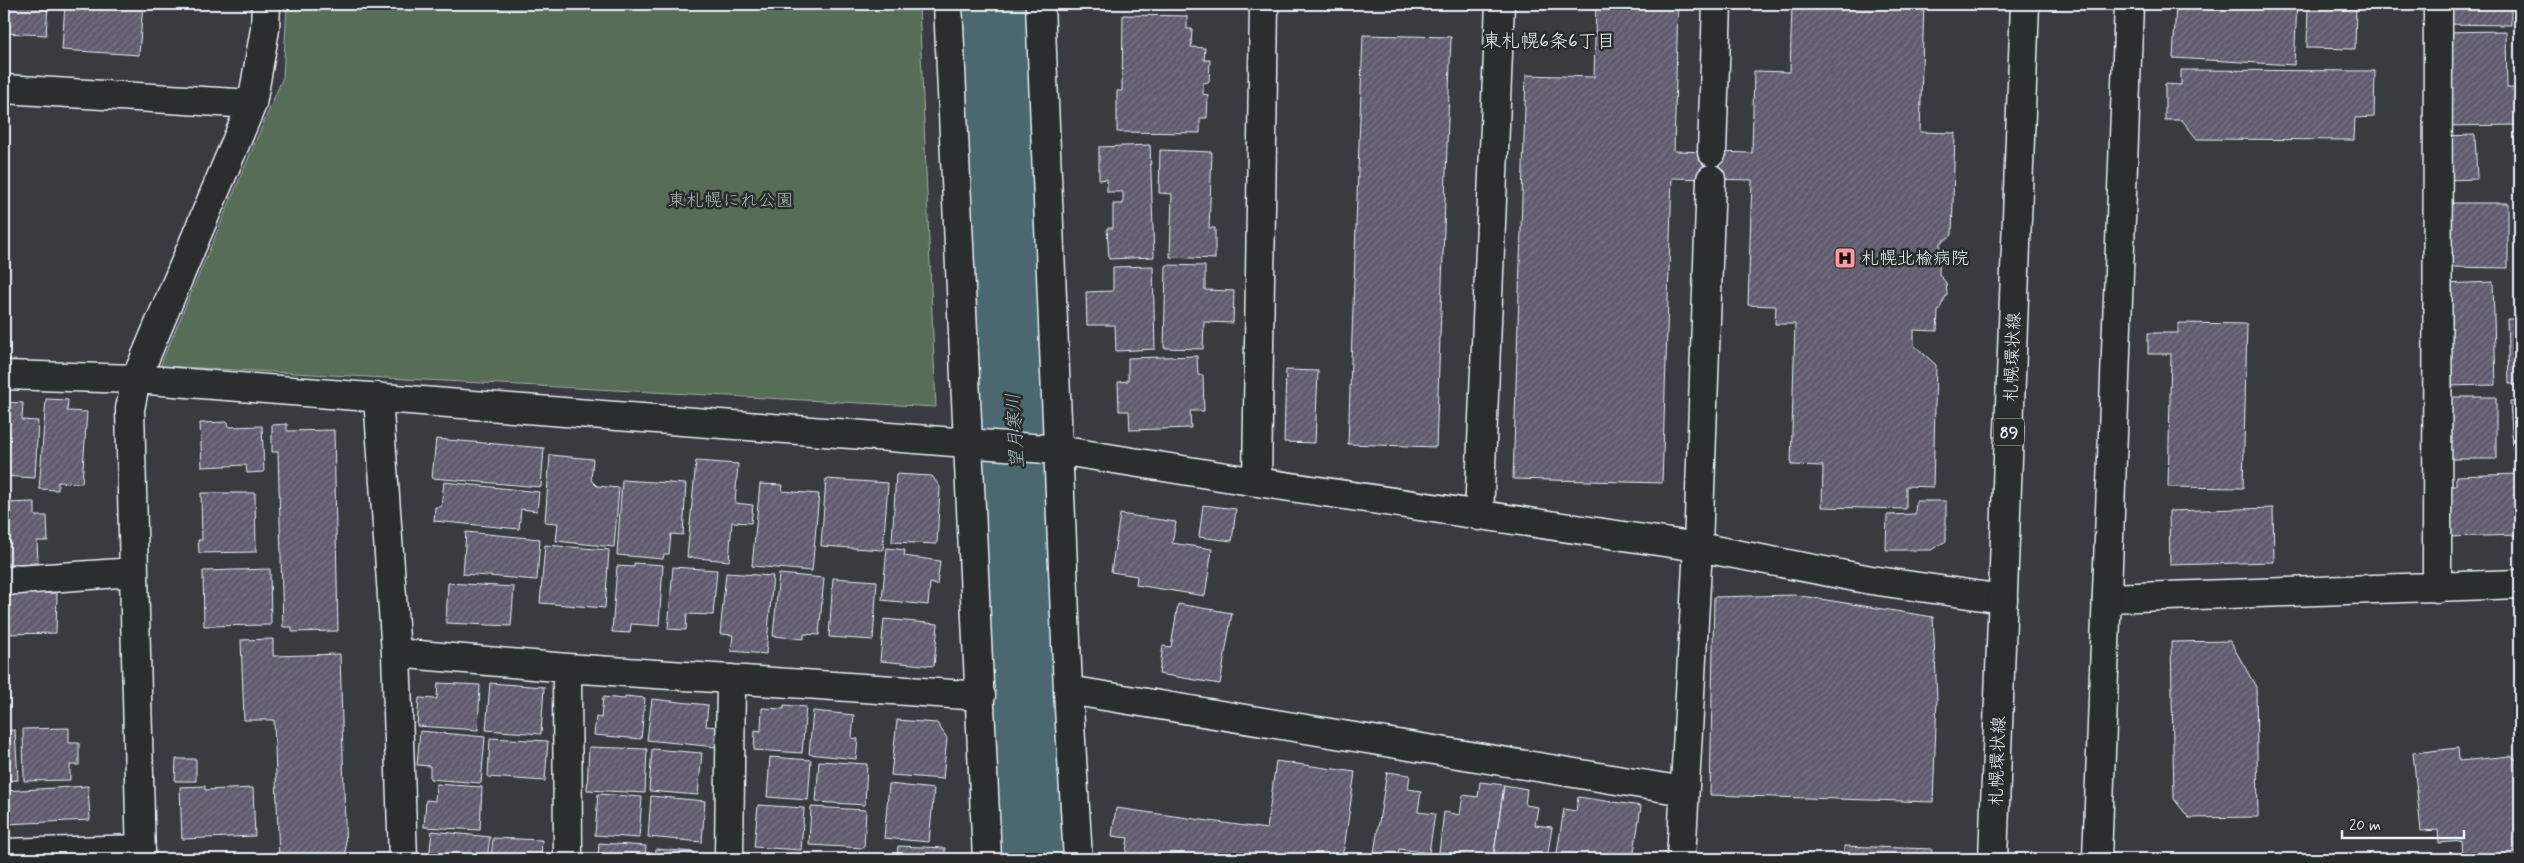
<svg xmlns="http://www.w3.org/2000/svg" width="2524" height="863" font-family="Mynerve,'Klee One',sans-serif">
<style>
.park{fill:#586d59;stroke:#a0afa8}
.lines{fill:none;stroke-linecap:round;stroke-linejoin:round}
.river{stroke:#4b686f;stroke-width:74}
.building{fill:url(#building-hatch);stroke:#e8f1f8}
.minor-casing{stroke:#e8f1f8;stroke-width:31}
.major-casing{stroke:#e8f1f8;stroke-width:31}
.minor{stroke:#2a2d2e;stroke-width:28}
.major{stroke:#2a2d2e;stroke-width:28}
.labels{text-anchor:middle;stroke-width:5;stroke-linejoin:round;paint-order:stroke}
.shield{fill:#2a2d2e;stroke:#afb6bb;stroke-width:1}
.shield-label{font-size:16px;font-weight:bold;fill:#e8f1f8}
.park-label{font-size:18px;fill:#a7b6b0;stroke:#2a2d2e}
.poi-label{font-size:18px;fill:#e8f1f8;stroke:#2a2d2e;text-anchor:start}
.street-label{font-size:18px;fill:#e8f1f8;stroke:#2a2d2e}
.neighbourhood-label{font-size:19px;fill:#e8f1f8;stroke:#2a2d2e}
.water-label{font-size:19px;font-style:italic;fill:#a9bac1;stroke:#2a2d2e}
</style>
<defs>
<pattern id="building-hatch" width="6" height="6" patternUnits="userSpaceOnUse" patternTransform="scale(1.25)"><rect width="6" height="6" fill="#615c6d"/><path d="M-1 1l2-2M0 6l6-6M5 7l2-2" fill="none" stroke="#787483"/></pattern>
</defs>
<rect width="100%" height="100%" fill="#3a3b41"/>
<filter id="ink" filterUnits="userSpaceOnUse"><feTurbulence type="fractalNoise" baseFrequency=".02" numOctaves="2"/><feDisplacementMap in="SourceGraphic" scale="10" xChannelSelector="R" yChannelSelector="G"/><feConvolveMatrix kernelMatrix="1 2 1 2 8 2 1 2 1" color-interpolation-filters="sRGB"/></filter>
<g filter="url(#ink)">
<path class="park" d="M287,4H919L936,407L160,366L283,77Z"/>
<g class="lines">
<path class="river" d="M994,4L1033,859"/>
</g>
<path class="building" d="M4,4H48L46,35L4,33Z
M65,4H143L139,55L62,50Z
M1596,4H1678L1674,151L1752,153L1754,71L1790,72L1792,4H1924L1920,132L1955,133L1952,235L1940,243L1939,274L1946,283L1947,294L1938,312L1937,331L1914,330V345L1936,365L1933,487L1906,486V509L1822,507L1823,466L1791,465L1795,324H1775L1776,306L1748,305L1752,180L1672,178L1662,483L1513,479L1526,75L1594,77Z
M2176,4H2297L2294,65L2173,58Z
M2308,4H2356L2355,49L2307,48Z
M2441,4H2511V25L2441,24Z
M1123,15L1187,16V29H1192L1191,47L1205,48L1204,60H1210L1209,82L1203,83V94L1208,95L1207,118H1200V133L1117,132V91H1122Z
M2506,31L2507,88H2520V125L2439,126L2438,32Z
M1363,35L1451,37L1436,447L1348,444Z
M2181,70L2375,71L2374,117L2355,118L2354,140L2197,139L2182,120H2165V84L2181,85Z
M2475,135L2477,179L2445,180L2443,136Z
M2520,136V174H2516L2515,137Z
M1150,145L1154,257L1109,259L1107,228H1113V204H1123V192H1107V179L1099,180V147Z
M1160,150L1212,152L1209,228H1215V259L1170,257L1172,194L1159,193Z
M2448,203H2508V268L2447,267Z
M1166,265L1205,266V290L1234,291L1233,323L1204,322L1203,349L1164,348Z
M1153,266L1155,349L1116,351L1115,325H1087L1086,292L1113,291V267Z
M2493,282L2496,385L2446,386L2443,284Z
M2507,319H2520V384H2509Z
M2178,323L2247,324L2243,488L2168,487L2171,354H2148V333H2178Z
M1197,356L1198,375H1203L1204,411H1190L1191,428L1130,430L1129,411H1119L1118,382L1128,381V358Z
M1286,370L1318,371L1315,443L1284,442Z
M2448,397H2496V459H2449Z
M46,399L68,400L67,411L87,412L82,483L58,482V490L39,489Z
M2520,401V461L2514,462L2510,402Z
M4,402L23,403L22,420L38,421L35,478L4,476Z
M228,422L229,427L262,426L264,472L247,473L246,465L202,467L200,423Z
M287,424V431L334,430L338,631L292,632V627H283L278,452H272V425Z
M436,439L544,448L541,487L432,478Z
M550,455L593,459L591,480L597,486L619,488L614,547L556,541L558,523L545,522Z
M696,461L738,464L735,503L753,505L751,523L732,522L729,561L687,557Z
M896,474L932,476L940,487L937,544L892,542Z
M2520,474V535L2446,537L2445,486H2456V476Z
M826,479L888,483L883,550L821,546Z
M622,480L686,484L683,535L671,534L669,554H664L663,559L617,555Z
M444,482L539,492L537,511L521,509L519,529L434,521L435,507H441Z
M760,484L783,485L782,491L819,494L812,571L752,566Z
M201,493H255L256,552L199,553L198,540H202Z
M1916,501H1946V541L1931,550H1886L1887,515L1915,514Z
M35,502V516H47L48,541H37L38,563L4,564V503Z
M1203,505L1236,509L1232,541L1199,537Z
M2273,508L2274,562L2170,565L2169,511Z
M1120,514L1176,522L1172,543L1212,549L1205,596L1136,585L1137,576L1111,572Z
M466,532L540,539L537,580L463,574Z
M545,545L609,550L605,608L540,603Z
M887,548L905,550L904,556L940,561L937,585L930,583L928,605L882,600Z
M634,563L663,565L659,626L631,624L630,633L612,632L617,566L634,567Z
M673,567L717,570L713,615L687,614L686,630L668,629Z
M270,569L271,625L204,626L203,571Z
M726,573L773,576L766,654L731,651L733,635L720,634Z
M779,574L824,578L819,635L804,634V639L773,636Z
M833,578L877,581L873,640L829,637Z
M448,583L514,587L511,626L446,623Z
M57,593L56,633L4,634V594Z
M1795,595L1933,617L1937,699L1933,802L1710,795L1714,597Z
M1178,604L1232,613L1220,684L1159,674L1163,646L1171,647Z
M884,619L938,624L934,666L880,661Z
M273,639V656L340,654L346,857L279,859L274,720H244L241,640Z
M2230,641L2256,687L2258,817L2189,818L2174,799L2171,642Z
M438,683L480,685L478,730L417,726L419,698L437,699Z
M490,683L544,687L541,734L486,730Z
M625,696L645,698L641,739L594,735L596,717L601,718L603,697L625,699Z
M652,699L708,705L706,726L718,727L716,747L647,740Z
M784,705L806,707L802,753L754,750L755,730L761,731L762,708L784,709Z
M813,711L854,715L852,738L858,739L856,759L809,754Z
M897,720L937,723L947,738L943,779L891,775Z
M69,728V743H79V765H70V780L24,781L23,729Z
M15,730L18,780L4,781V731Z
M420,731L485,737L481,783L430,779V766L417,765Z
M490,738L548,741L545,781L488,777Z
M589,747L647,749L645,793L587,790Z
M2458,748L2459,761L2511,756L2520,762V859H2463L2462,841L2439,843L2438,830L2421,831L2413,753Z
M652,749L702,753L698,795L649,791Z
M770,757L811,760L808,800L767,797Z
M176,759H196V781H175Z
M819,761L867,764L865,805L816,802Z
M1276,761L1355,772L1344,849L1338,859H1125L1128,838L1112,836L1116,808L1267,829Z
M1387,772L1410,775L1408,789L1421,791L1418,812L1435,814L1429,853L1399,849L1398,859H1373Z
M1480,782L1504,785L1493,859H1469L1470,857L1439,852L1444,812L1460,815L1463,795L1478,797Z
M436,784L482,787L480,830L424,827L426,800L435,801Z
M889,784L934,789L929,842L884,838Z
M1504,785L1527,789L1525,805L1538,807L1535,825L1552,827L1547,859H1493Z
M88,786L90,820L6,824L4,791Z
M205,786V790L253,788L255,836L182,839L180,787Z
M598,794L642,797L639,838L595,835Z
M651,796L705,801L702,842L648,837Z
M1578,797L1641,806L1633,859H1556L1564,809L1576,811Z
M758,805L804,808L801,850L754,847Z
M811,807L866,810L864,848L809,845Z
M432,831L490,837L487,859H429Z
M493,838L542,840L541,859H491Z
M599,843L646,846L645,859H598Z
M898,846L945,848V859H897Z
M1844,846L1932,849L1931,859H1844Z
M656,849L694,852V859H655Z
M748,854L806,857L805,859H747Z
M815,857L863,859H815Z"/>
<g class="lines">
<g class="minor-casing">
<path id="minor" d="M948,4L987,859
M1040,4L1068,690L1078,859
M4,89L252,104
M1712,152L1717,4
M4,375L136,379L1058,450L1257,482L1698,547L1871,580L2003,599
M378,397L396,653L403,859
M1257,482L1264,4
M1479,516L1500,4
M4,581L134,572
M2437,588L2438,4
M2107,598L2520,584
M396,653L567,668L981,696
M567,668L568,859
M1068,690L1684,791
M4,853L141,849
M141,859L130,409L136,379L252,104L265,29L266,4
M729,859L731,679
M1681,859L1698,547L1711,179"/>
</g>
<g class="major-casing">
<path id="major" d="M1993,859L2025,4
M2097,859L2129,4"/>
</g>
<use href="#minor" class="minor"/>
<use href="#major" class="major"/>
</g>
</g>
<defs>
<g id="hospital-square" transform="scale(1.125)"><rect x="-9" y="-9" width="18" height="18" rx="4" fill="#ff9aa2" stroke="#2a2d2e"/><path d="M-5-5h3v3.5h4V-5h3V5h-3V1.5h-4V5h-3Z" fill="#111"/></g>
</defs>
<g fill-rule="evenodd">
<use href="#hospital-square" x="1845" y="258"/>
</g>
<g class="labels">
<rect class="shield" x="1994" y="418.5" width="30" height="27" rx="4"/>
<g class="shield-label">
<text x="2009" y="438">89</text>
</g>
<g class="park-label">
<text x="731" y="206">東札幌にれ公園</text>
</g>
<g class="poi-label">
<text x="1861" y="264">札幌北楡病院</text>
</g>
<g class="street-label">
<text transform="translate(2012 357) rotate(-88)" y="6">札幌環状線</text>
<text transform="translate(1997 761) rotate(-88)" y="6">札幌環状線</text>
</g>
<g class="neighbourhood-label">
<text x="1549" y="47">東札幌6条6丁目</text>
</g>
<g class="water-label">
<text transform="translate(1014 431) rotate(-93)" y="7">望月寒川</text>
</g>
</g>
<rect width="2524" height="863" fill="none" stroke="#2a2d2e" stroke-width="20"/>
<rect x="10" y="10" width="2504" height="843" fill="none" stroke="#e8f1f8" stroke-width="2" filter="url(#ink)"/>
<path d="M2342 830v8h122v-8" fill="none" stroke="#e8f1f8" stroke-width="2.5"/>
<text x="2349" y="830" font-size="15" fill="#e8f1f8" stroke="#2a2d2e" stroke-width="4" paint-order="stroke">20 m</text>
</svg>
